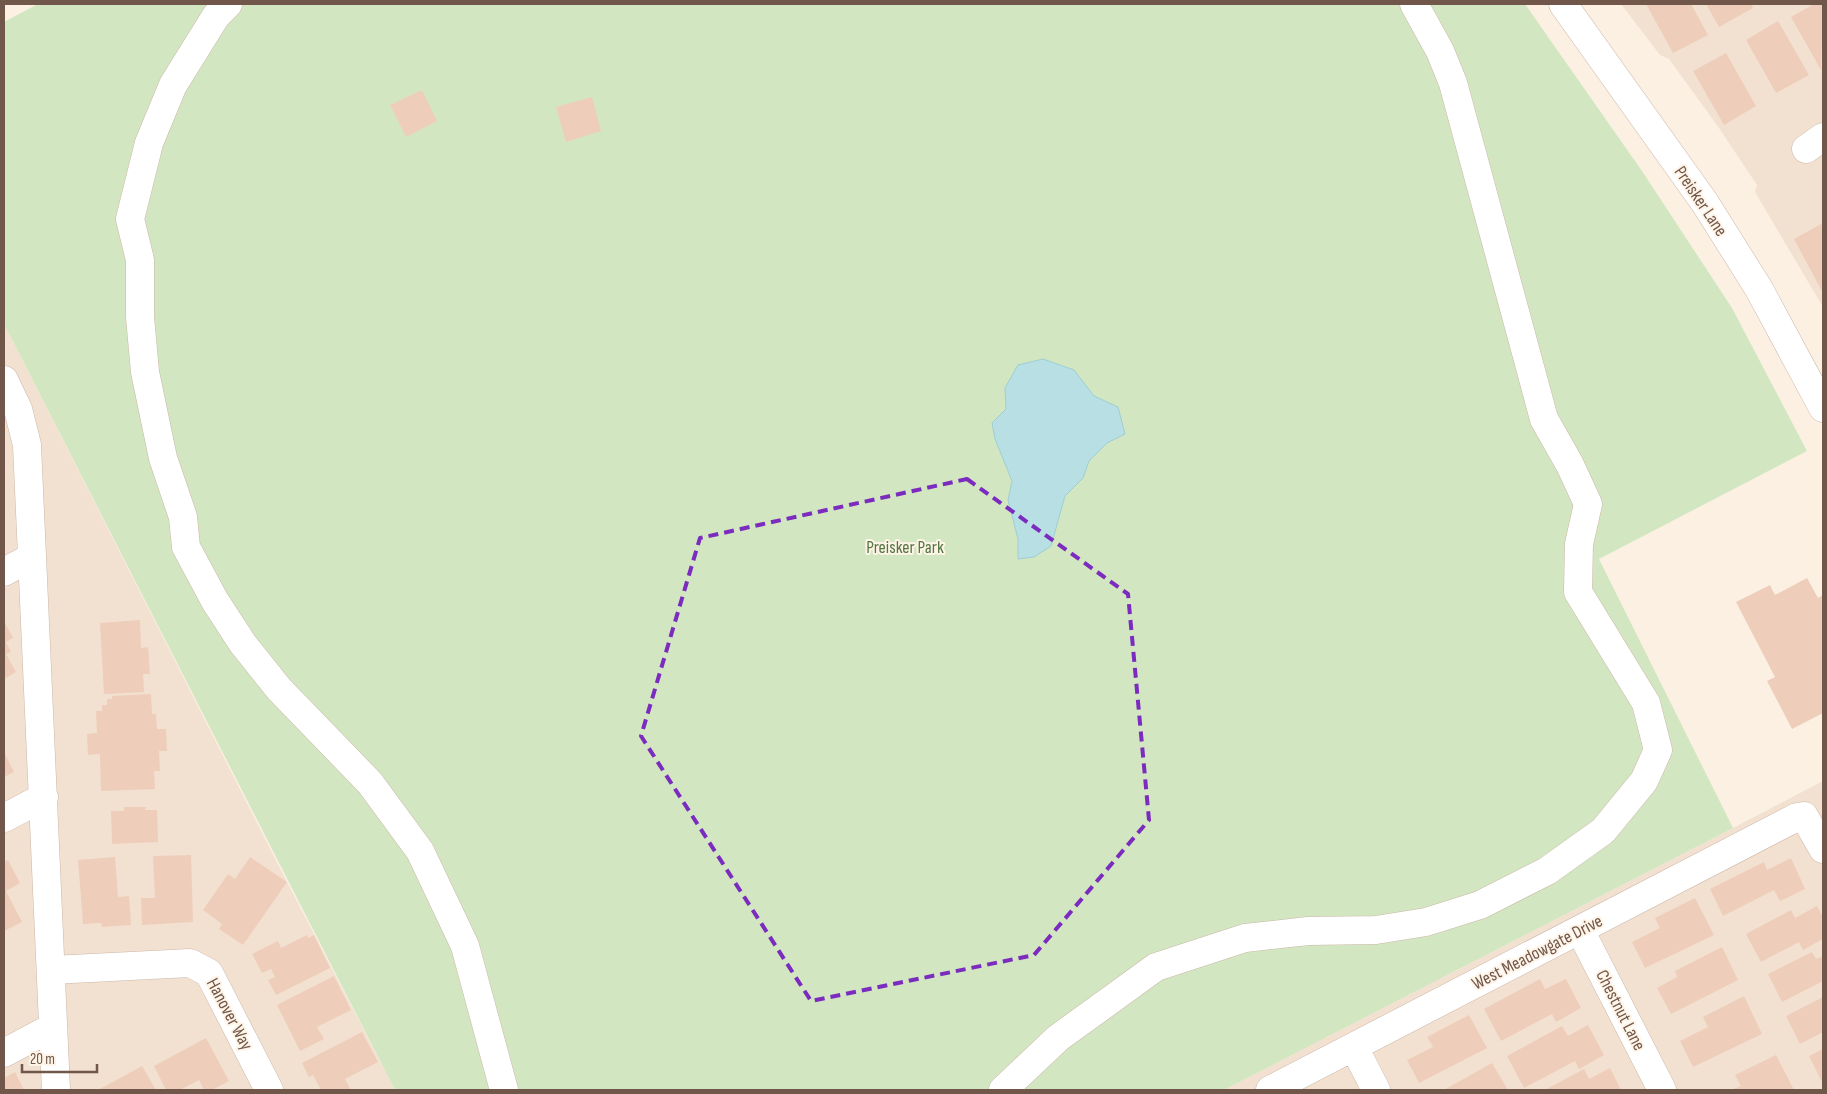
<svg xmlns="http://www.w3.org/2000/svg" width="1827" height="1094" font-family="'Sofia Sans Condensed',sans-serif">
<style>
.residential{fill:#f2e1d0}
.green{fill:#d2e7c1}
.water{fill:#b8dfe3;stroke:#9eced4}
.building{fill:#efcdbb}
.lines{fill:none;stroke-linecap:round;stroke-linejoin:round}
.minor-casing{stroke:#cbb7a9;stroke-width:29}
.minor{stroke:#fff;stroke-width:28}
.marked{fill:none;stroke:#7b2cbf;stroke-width:4;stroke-dasharray:10 6;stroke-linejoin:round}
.labels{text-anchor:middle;stroke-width:4;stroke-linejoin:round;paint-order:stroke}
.street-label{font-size:18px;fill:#71564a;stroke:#fef4e7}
.park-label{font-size:18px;fill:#547642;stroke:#fef4e7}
</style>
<rect width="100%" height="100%" fill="#fbf0e2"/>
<path class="residential" d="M1621,4H1823V307L1755,192L1757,185L1717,125L1669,59L1660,55Z
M4,324L287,882L395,1090H4Z
M1823,781V1090H1224L1733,828Z"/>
<path class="green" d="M38,4H1525L1642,171L1732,308L1807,451L1599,559L1733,828L1224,1090H395L4,324V22Z"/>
<path class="water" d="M1043,359L1074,370L1094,396L1118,407L1125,434L1107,443L1089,461L1083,478L1065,496L1051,546L1034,557L1018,559V539L1008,500L1012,481L995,439L992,423L1006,409L1005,388L1018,365Z"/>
<path class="building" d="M1646,4H1691L1708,35L1673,53Z
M1706,4H1751L1753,8L1719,27Z
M1814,4H1823L1821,70L1791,17Z
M1778,21L1809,75L1776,93L1746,40Z
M1726,53L1756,106L1724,125L1693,71Z
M422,90L437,121L406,137L390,105Z
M592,97L601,131L566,142L556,107Z
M1823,223V293L1794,239Z
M1807,578L1818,598L1823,595V713L1792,729L1767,681L1775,677L1736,602L1770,585L1775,595Z
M140,620L141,648L148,647L150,674H143L144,692L104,694L100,623Z
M4,621L13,638L6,642L11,652L6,654L16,672L4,679Z
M151,694L152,714H156L157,729H166L167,751H159L160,771H154L155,789L101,791L100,754L88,755L87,734L97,733L96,711H102V705H107V699H112V696Z
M4,752L14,772L4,777Z
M124,807H146L145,810H157L158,842L112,844L111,811H124Z
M191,855L193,922L142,925L141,898H155L153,856Z
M115,857L118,897L129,896L131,925L102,927L101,923L83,924L78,860Z
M250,857L287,882L243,945L219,929L222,924L203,910L228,874L235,879Z
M1791,858L1805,889L1780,901L1774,890L1723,916L1710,889L1764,862L1767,870Z
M8,860L20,883L6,891L22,922L4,931V862Z
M1695,898L1714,935L1645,968L1632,942L1660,928L1655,918Z
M1817,906L1823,917V939L1803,950L1799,942L1761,962L1746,934L1791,910L1795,918Z
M307,935L308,938L314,935L330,968L276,995L268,980L275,977L271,969L262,973L252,954L278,941L281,948Z
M1722,947L1738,980L1671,1014L1657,988L1677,977L1675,971Z
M1812,952L1816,959L1823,956V981L1782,1002L1768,974Z
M334,976L351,1010L317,1027L324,1039L300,1051L277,1005Z
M1540,979L1545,989L1566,979L1581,1008L1556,1022L1552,1014L1501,1041L1484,1009Z
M1744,996L1762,1034L1693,1067L1680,1041L1708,1027L1703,1017Z
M1823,997V1032L1800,1044L1786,1016Z
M1469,1015L1487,1048L1419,1083L1407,1060L1433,1047L1427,1037Z
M1588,1025L1604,1055L1579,1069L1575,1061L1524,1088L1507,1056L1562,1026L1568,1036Z
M362,1032L378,1062L345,1079L351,1090H321L313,1075L309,1077L302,1063Z
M206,1038L229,1081L212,1090H204L199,1080L180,1090H166L154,1066Z
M1823,1049V1084L1809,1056Z
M1776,1055L1794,1090H1731L1741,1086L1735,1075Z
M1492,1063L1508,1090H1444Z
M142,1066L156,1090H98Z
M1610,1068L1621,1090H1545L1584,1069L1589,1079Z
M15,1072L24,1090H4V1078Z"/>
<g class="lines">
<g class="minor-casing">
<path id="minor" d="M228,4L216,16L173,85L149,143L130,219L140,260V317L145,372L163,458L183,517L186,547L215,601L243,644L279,689L370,783L420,851L465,946L504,1090
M1563,4L1705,203L1759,289L1823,408
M1806,149L1823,137
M4,380L18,409L27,445L56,1090
M4,572L32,557
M4,818L44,797
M1580,930L1662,1090
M52,970L190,963L209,973L269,1090
M1354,1047L1376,1090
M4,1053L53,1027
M1003,1090L1058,1038L1156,967L1245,938L1308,931L1376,930L1426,922L1480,905L1547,871L1603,831L1644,781L1658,750L1646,703L1578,592L1579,544L1588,504L1570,465L1544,419L1453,83L1440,51L1414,4
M1270,1090L1797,817L1804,816L1823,849"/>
</g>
<use href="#minor" class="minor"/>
</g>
<path class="marked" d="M967,479L1128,594L1149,820L1034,955L811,1001L641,736L700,538Z"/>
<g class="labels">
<g class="street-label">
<text transform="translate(1701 201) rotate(56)" y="6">Preisker Lane</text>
<text transform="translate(1537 952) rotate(-27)" y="6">West Meadowgate Drive</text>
<text transform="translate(1621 1010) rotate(63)" y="6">Chestnut Lane</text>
<text transform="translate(230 1014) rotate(62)" y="6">Hanover Way</text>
</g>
<g class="park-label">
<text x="905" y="553">Preisker Park</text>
</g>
</g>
<rect width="1827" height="1094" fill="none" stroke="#71564a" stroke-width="10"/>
<path d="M22 1064v8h75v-8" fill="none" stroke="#71564a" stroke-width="2.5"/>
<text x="30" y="1064" font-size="15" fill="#71564a" stroke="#fef4e7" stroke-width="4" paint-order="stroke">20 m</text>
</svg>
